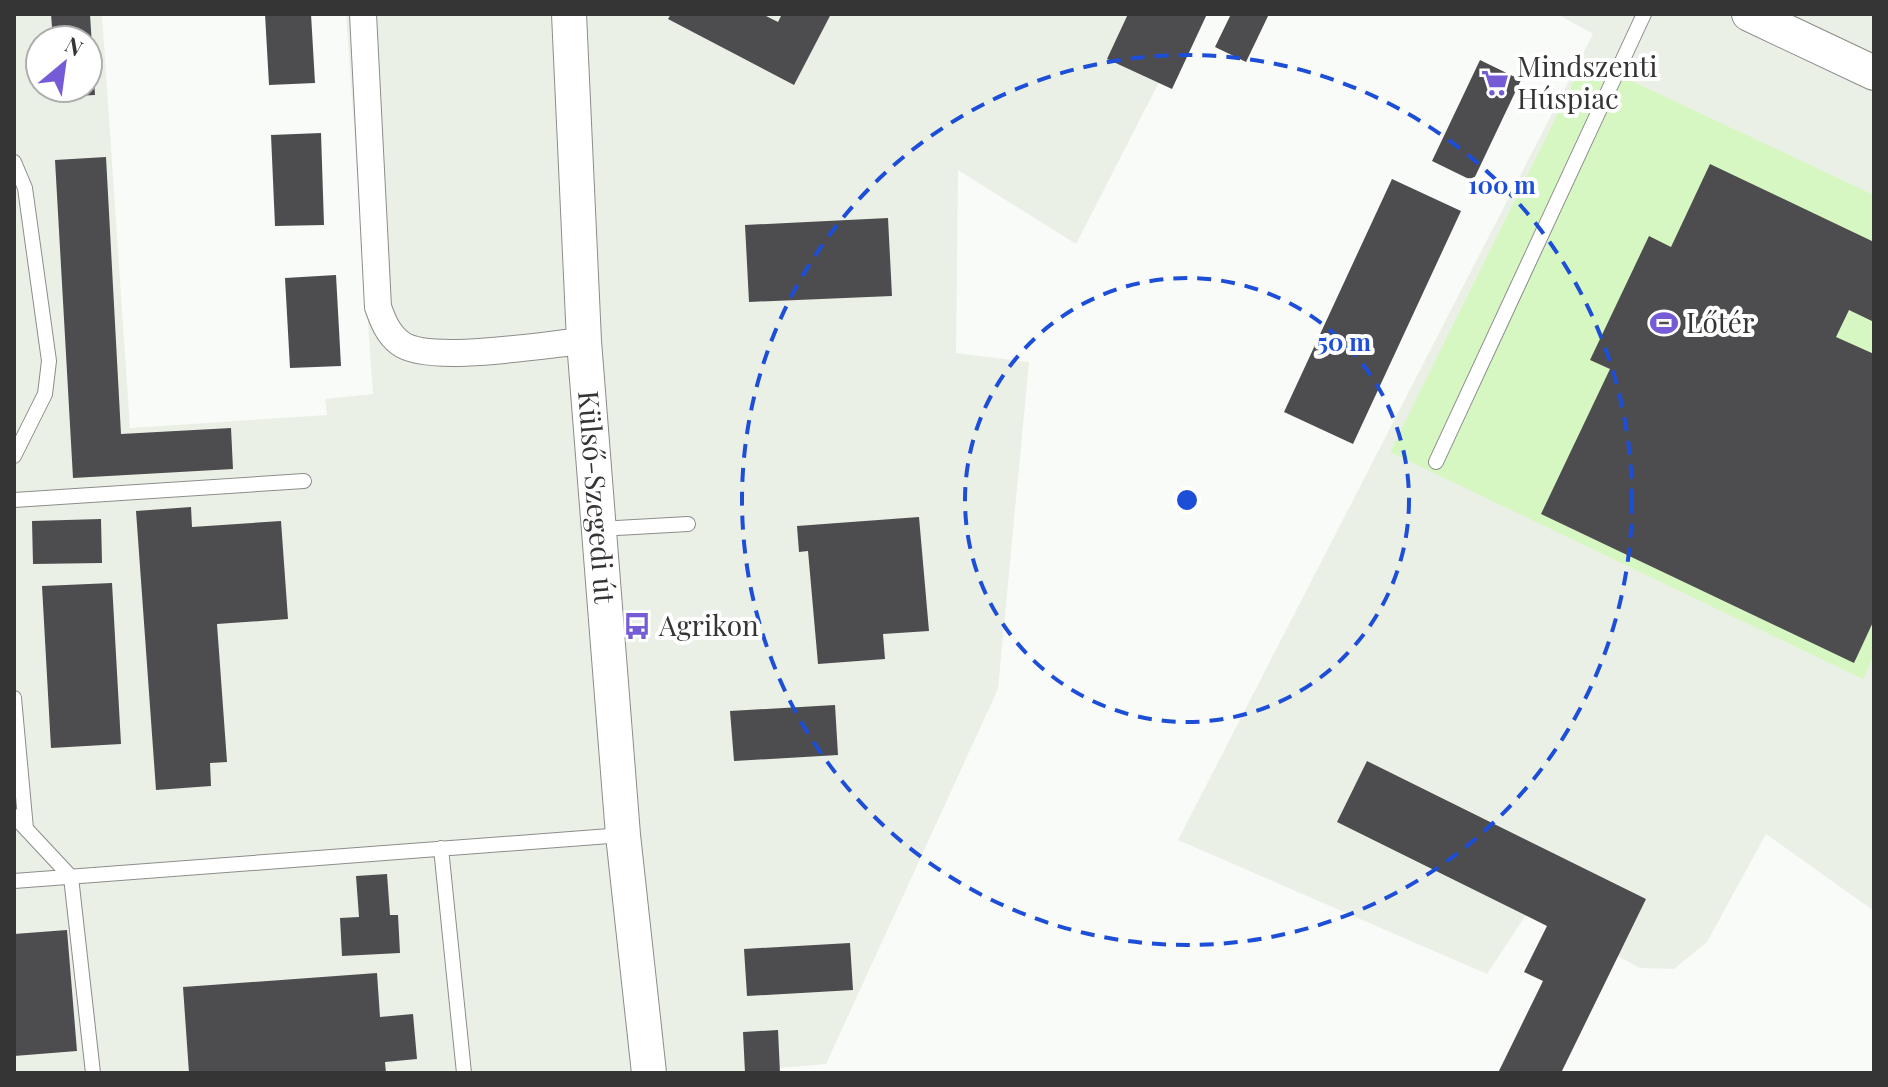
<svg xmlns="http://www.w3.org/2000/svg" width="1888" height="1087" font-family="'Playfair Display',serif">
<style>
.built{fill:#eaf0e6;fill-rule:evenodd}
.green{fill:#d7f7c2}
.building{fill:#4d4d50}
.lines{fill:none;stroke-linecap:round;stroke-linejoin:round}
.service-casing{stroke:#8c8d8b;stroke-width:16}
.minor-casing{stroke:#8c8d8b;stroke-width:28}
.tertiary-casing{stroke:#8c8d8b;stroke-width:36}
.service{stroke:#fff;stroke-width:14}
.minor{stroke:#fff;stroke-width:26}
.tertiary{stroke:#fff;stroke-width:34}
.ring{fill:none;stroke:#1d4ed8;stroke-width:4;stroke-dasharray:14 10}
.labels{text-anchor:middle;stroke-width:8;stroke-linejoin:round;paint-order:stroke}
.poi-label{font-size:28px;fill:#343534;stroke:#fff;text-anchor:start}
.street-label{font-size:28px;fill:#343534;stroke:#fff}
.centre{fill:#1d4ed8;stroke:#fff;stroke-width:4}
.ring-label{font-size:24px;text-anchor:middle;font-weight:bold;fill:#1d4ed8;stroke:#fff;stroke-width:8;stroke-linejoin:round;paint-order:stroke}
</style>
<rect width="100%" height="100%" fill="#f9fbf8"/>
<path class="built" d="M14,14H102L130,428L327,415L325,399L373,394L346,14H1194L1076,244L958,170L956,353L1029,362L998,689L826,1064L721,1073H14ZM40,40H88V88H40Z
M1557,14H1874V911L1766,834L1707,942L1674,969L1640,968L1530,909L1487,974L1178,840L1593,34Z"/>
<path class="green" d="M1585,59L1874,195V656L1863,679L1390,452Z"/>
<path class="building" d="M51,14H90L95,95L56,97V88H88V40H53Z
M265,14H311L315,83L269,85Z
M671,14H762L778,22L782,14H831L794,85L668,19Z
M1128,14H1207L1172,89L1107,59Z
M1231,14H1269L1246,62L1215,47Z
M1480,60L1521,80L1473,181L1432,161Z
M321,133L324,225L275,226L271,135Z
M106,157L121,434L231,428L233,469L73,478L55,160Z
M1710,164L1874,242V322L1849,310L1836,337L1874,354V620L1854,663L1541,514L1610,369L1590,360L1649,236L1671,247Z
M1392,179L1461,211L1353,444L1284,412Z
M888,218L892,296L749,302L745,225Z
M336,275L341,366L290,368L285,278Z
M191,507L192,527L281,521L288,619L217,624L227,762L210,763L211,786L156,790L136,511Z
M919,517L929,631L883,634L885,659L818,664L808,551L799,552L797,526Z
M101,519L102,563L33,564L32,521Z
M112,583L121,744L51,748L42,586Z
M835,705L838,755L734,761L730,711Z
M1367,761L1646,899L1561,1073H1498L1543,981L1524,972L1547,926L1337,822Z
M387,874L390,915H398L400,953L342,956L340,918L359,917L356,876Z
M67,930L77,1051L14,1056V934Z
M850,943L853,990L747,996L744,949Z
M377,973L380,1017L413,1014L417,1059L385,1062L386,1073H189L183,987Z
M778,1030L780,1073H745L743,1032Z"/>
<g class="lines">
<g class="service-casing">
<path id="service" d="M14,162L25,188L49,361L45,394L14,456
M1436,462L1644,14
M14,500L304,481
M599,529L688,524
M14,698L26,829
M14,816L71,877L93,1073
M441,848L464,1073
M14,881L623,835"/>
</g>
<g class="minor-casing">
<path id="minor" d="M363,14L378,307C383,321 388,334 400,343C428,365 546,344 584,341"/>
</g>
<g class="tertiary-casing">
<g id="tertiary">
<path id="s1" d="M569,14L584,341L623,835L649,1073"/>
<path d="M1749,14L1874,73"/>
</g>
</g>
<use href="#service" class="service"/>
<use href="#minor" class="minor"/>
<use href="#tertiary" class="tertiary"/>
</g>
<g class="ring">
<circle cx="1187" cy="500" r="222"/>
<circle cx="1187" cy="500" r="445"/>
</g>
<defs>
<g id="supermarket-bare" transform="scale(2.16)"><path d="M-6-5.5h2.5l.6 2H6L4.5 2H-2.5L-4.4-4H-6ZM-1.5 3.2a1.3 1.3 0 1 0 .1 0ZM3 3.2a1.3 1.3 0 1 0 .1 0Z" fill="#765bd6" stroke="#fff" stroke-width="2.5" paint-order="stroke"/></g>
<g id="stadium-bare" transform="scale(2.16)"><path d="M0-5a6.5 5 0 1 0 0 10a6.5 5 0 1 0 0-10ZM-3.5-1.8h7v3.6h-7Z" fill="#765bd6" stroke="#fff" stroke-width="2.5" paint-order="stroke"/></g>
<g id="bus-bare" transform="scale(2.16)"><path d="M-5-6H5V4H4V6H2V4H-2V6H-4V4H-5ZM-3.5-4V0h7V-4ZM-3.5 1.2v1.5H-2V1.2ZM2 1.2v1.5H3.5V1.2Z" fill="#765bd6" stroke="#fff" stroke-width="2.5" paint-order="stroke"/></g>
</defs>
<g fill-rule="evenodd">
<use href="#supermarket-bare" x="1495" y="83"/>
<use href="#stadium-bare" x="1664" y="323"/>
<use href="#bus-bare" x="637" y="626"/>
</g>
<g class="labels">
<g class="poi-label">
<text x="1517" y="77">Mindszenti<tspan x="1517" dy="32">Húspiac</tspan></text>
<text x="1686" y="333">Lőtér</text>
<text x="659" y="636">Agrikon</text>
</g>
<g class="street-label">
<text dy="10" stroke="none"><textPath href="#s1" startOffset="484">Külső-Szegedi út</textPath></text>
</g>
</g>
<circle cx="1187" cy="500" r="12" class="centre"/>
<g class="ring-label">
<text x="1502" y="194">100 m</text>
<text x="1344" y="351">50 m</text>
</g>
<rect width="1888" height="1087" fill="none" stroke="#343534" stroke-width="32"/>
<g transform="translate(64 64) rotate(29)"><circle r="38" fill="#ffffff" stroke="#aeaeae" stroke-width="2"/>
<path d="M0-6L14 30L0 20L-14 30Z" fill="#765bd6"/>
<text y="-12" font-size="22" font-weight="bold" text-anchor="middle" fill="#343534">N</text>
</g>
</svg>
